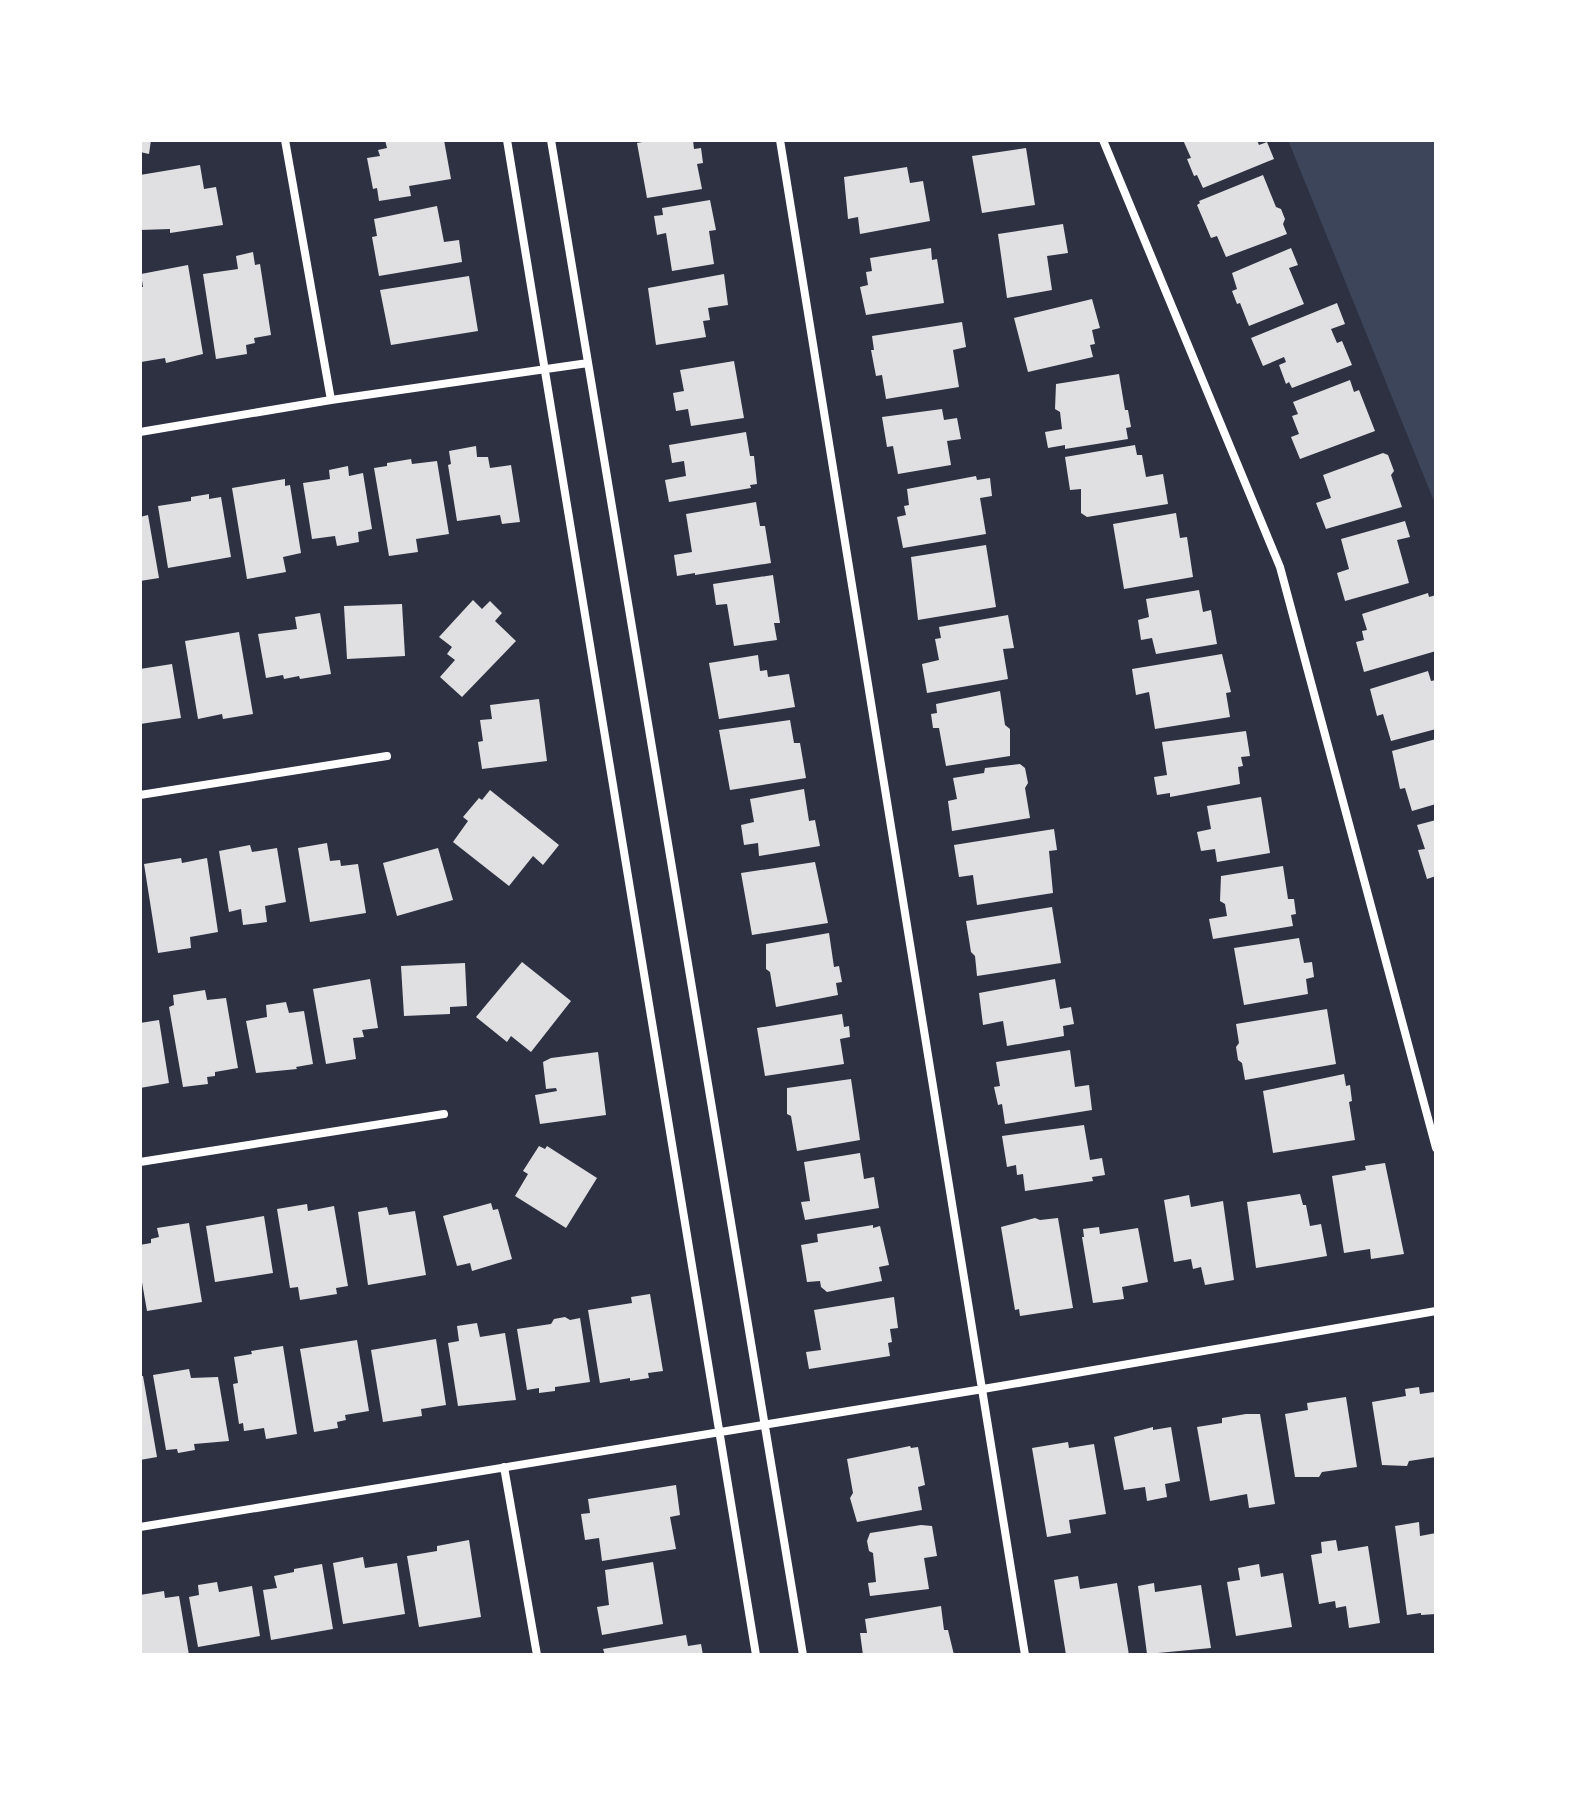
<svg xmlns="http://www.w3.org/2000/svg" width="1576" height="1795" font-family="'Open Sans',sans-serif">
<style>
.green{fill:#3c4559}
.building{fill:#e0e0e3}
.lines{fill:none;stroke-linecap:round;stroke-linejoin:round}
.minor{stroke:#fff;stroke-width:8}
</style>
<rect width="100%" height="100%" fill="#2d3142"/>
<path class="green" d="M1288,140H1436V506Z"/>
<path class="building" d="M140,140H151L149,154L140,152Z
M385,140H444L451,179L409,186L411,196L379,201L377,188L373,189L367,158L380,156L378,150L387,148Z
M653,140H693L694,149L701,148L703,163L697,164L702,189L647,198L637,143Z
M1183,140H1257L1259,145L1267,142L1274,159L1203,188L1197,175L1194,176L1187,159L1191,158Z
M1026,148L1035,205L982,213L972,156Z
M200,165L204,189L216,187L223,225L170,233V229L140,230V175Z
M907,167L910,183L923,181L930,221L860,234L858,217L848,219L844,177Z
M1263,175L1276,207L1281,209L1285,219L1283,224L1287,234L1226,257L1217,236L1211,238L1197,205L1200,203L1199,201Z
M710,200L716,230L709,231L714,264L672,271L666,233L657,235L654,216L663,215L662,208Z
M437,206L444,242L459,240L462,262L379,276L372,237L377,236L374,219Z
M1063,224L1068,253L1047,256L1052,290L1007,298L998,234Z
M931,248L932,260L937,259L944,303L866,315L860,287L868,285L866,272L872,271L870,258Z
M1291,248L1298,265L1289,268L1304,304L1249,326L1240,303L1237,304L1232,291L1237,289L1232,273Z
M253,252L255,265L260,264L271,335L254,338L255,343L246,345L247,354L216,359L203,274L238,269L236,256Z
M188,265L203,354L166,363L165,358L141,362L140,287H143L141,274Z
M724,274L728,305L708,308L710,320L703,321L706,337L656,345L648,288Z
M469,276L478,331L391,345L380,290Z
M1092,299L1100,328L1092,330L1095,344L1090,345L1093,357L1028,372L1014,318Z
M1337,303L1345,324L1331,329L1337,343L1342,341L1352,365L1292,388L1289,382L1286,384L1279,365L1286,362L1284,357L1263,366L1251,338Z
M962,322L966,347L953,350L959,387L886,399L882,375L876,376L871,350H874L872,336Z
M734,361L744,418L691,426L688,409L676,411L673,393L684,391L680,370Z
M1119,374L1125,410H1128L1131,427L1126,428L1128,439L1065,449V445L1048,448L1045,432L1062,429L1060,412L1055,409L1056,384Z
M1350,380L1354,392L1359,390L1375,431L1300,459L1291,437L1299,434L1292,416L1298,414L1293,402Z
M942,409L944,420L957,418L961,439L947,441L951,465L898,474L893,446L887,447L882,417Z
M746,432L750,456H754L757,484L750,485L751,488L669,502L665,480L686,476L684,461L672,463L669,445Z
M1135,445L1137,455H1142L1146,477L1163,474L1168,504L1087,517L1081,513V489L1070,490L1065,457Z
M476,446L477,457H488L490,468L511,465L520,522L502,524L500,515L457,521L448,465L451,464L449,451Z
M1383,453L1388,455L1394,471L1391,475L1402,507L1326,529L1316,503L1331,498L1323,475Z
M411,459L412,464L437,461L449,534L416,539L418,552L389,556L374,468L387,466V463Z
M348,466L349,476L363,473L372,529L358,532L359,542L337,546L335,536L312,539L303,483L330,479L329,470Z
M976,476L977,480L990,478L992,496L980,498L986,534L903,548L897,517L906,515L904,506L909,505L907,489Z
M285,479V486L290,485L301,553L283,557L286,572L247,579L232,488Z
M209,494V499L221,497L231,557L168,568L158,506L191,501V497Z
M756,502L760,526H765L771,563L695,575V573L677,576L674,555L692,552L686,514Z
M1176,513L1180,538L1187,537L1193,577L1124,589L1113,524Z
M148,515L159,578L140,581V517Z
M1405,521L1410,537L1397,540L1409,583L1345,601L1337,573L1349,569L1341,539Z
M986,545L996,607L918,620L911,557Z
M773,575L780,623H774L777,640L734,646L727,604L716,605L713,584Z
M1199,590L1203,612L1211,610L1217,644L1156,654L1152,638L1141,640L1138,620L1149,617L1146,599Z
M1428,593L1429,597L1436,595V651L1364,672L1356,642L1364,640L1362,631L1367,630L1362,614Z
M473,600L482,609L490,601L502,613L495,621L516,641L462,697L440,677L455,660L447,654L452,647L439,637Z
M402,604L405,656L347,659L344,606Z
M320,613L331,674L300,679L299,676L284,679L283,675L266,678L258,634L297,629L295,617Z
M1008,615L1014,648L1003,649L1008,679L927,693L922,664L939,660L935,639L941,638L939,627Z
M239,632L253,714L223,719L222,714L198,719L185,641Z
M1222,654L1231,692L1226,693L1230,717L1155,729L1149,692L1136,695L1132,669Z
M758,655L760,671L767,670L768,677L789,674L795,707L719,719L709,663Z
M172,664L181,718L140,724V669Z
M1428,671L1431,681L1436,680V729L1391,741L1383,714L1377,716L1370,689Z
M1000,691L1005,725L1010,729V756L946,766L939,728H933L931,714L937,713L936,704Z
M539,699L547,761L482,769L478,742L483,741L480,720L492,719L490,705Z
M790,720L794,743H800L806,778L730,790L719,730Z
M1246,731L1250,756L1241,757L1243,766L1238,767L1240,784L1170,797V793L1157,795L1154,777L1167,775L1162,742Z
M1436,739V804L1412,811L1405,788L1400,789L1392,751Z
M1020,764L1025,768L1028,783L1025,788L1030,818L952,831L948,801L957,799L953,778L984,773L985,768Z
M804,789L809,821L815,820L820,846L759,856L758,843L744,845L741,825L754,822L750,799Z
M490,790L559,845L543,865L533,856L509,886L453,842L468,821L463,817L479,798L482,800Z
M1261,797L1270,853L1217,862L1215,849L1201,851L1197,832L1211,829L1207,806Z
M1436,820V876L1427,879L1418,850L1425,849L1417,825Z
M1054,829L1057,850L1049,851L1053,893L977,905L973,875L959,877L954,845Z
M327,843L330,861L340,860L341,866L358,864L366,913L310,922L298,848Z
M250,845L252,852L277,848L286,902L265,906L267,922L243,925L241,909L229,912L219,851Z
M438,848L453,900L397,916L383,863Z
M181,858L182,863L207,858L218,932L190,937L191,948L158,953L144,864Z
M815,862L828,923L752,935L741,873Z
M1283,866L1288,899H1294L1296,914L1291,915L1293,926L1213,939L1209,919L1227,916L1225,904L1220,901L1221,876Z
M1052,907L1061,963L977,976L975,956L971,952L966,921Z
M829,933L834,967L839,966L842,982L836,983L838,995L776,1007L770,972L766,969V944Z
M1299,938L1304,963L1312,962L1314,977L1306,979L1308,994L1244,1005L1234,948Z
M522,962L571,1001L531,1052L511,1036L507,1042L476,1017Z
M465,963L467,1006L450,1007V1014L404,1016L401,966Z
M370,979L378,1028L362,1030L364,1037L353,1038L356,1059L326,1064L313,989Z
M1055,979L1060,1009L1071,1007L1074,1024L1063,1026L1064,1036L1007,1046L1003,1021L983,1025L979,993Z
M205,990L207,1000L226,998L238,1068L215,1072V1076L207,1077L208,1084L183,1087L169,1007L174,1005L173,995Z
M286,1002L289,1013L304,1011L313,1064L296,1067L297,1069L256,1073L246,1021L267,1017L266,1005Z
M1327,1009L1336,1064L1245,1080L1242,1063L1238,1060L1236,1047L1239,1043L1236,1024Z
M842,1014L844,1027L849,1026L850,1037L840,1039L844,1064L765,1076L757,1028Z
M159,1020L169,1083L140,1088V1023Z
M1070,1050L1075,1087L1089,1085L1092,1110L1005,1124L1002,1104L998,1105L994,1087L1000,1086L996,1062Z
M598,1052L606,1115L540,1124L535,1095L557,1091L556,1088L546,1089L543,1062L551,1058Z
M1344,1074L1346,1086L1350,1085L1352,1101L1349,1102L1355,1140L1273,1153L1263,1091Z
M851,1079L860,1140L797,1151L791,1116L787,1114V1088Z
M1084,1125L1090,1160L1102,1158L1105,1175L1092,1177L1093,1181L1025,1191L1023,1174L1017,1175L1016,1165L1007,1167L1002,1136Z
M539,1146L545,1149L547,1146L597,1178L566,1228L515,1196L528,1174L523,1171Z
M860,1153L864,1179L874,1177L879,1208L805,1220L801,1202L810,1201L804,1162Z
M1385,1163L1404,1254L1371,1259L1370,1249L1344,1253L1332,1176L1366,1170L1365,1166Z
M1300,1194L1303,1205H1306L1310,1226L1321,1224L1327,1256L1256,1268L1247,1202Z
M1189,1195L1191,1207L1223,1201L1234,1280L1205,1285L1201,1267L1193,1269L1191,1259L1174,1262L1164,1200Z
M491,1203L493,1210L498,1209L512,1259L472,1271L470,1263L457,1266L443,1216Z
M307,1204L308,1211L334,1206L348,1286L336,1288L337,1294L300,1300L298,1287L290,1288L277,1209Z
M387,1207L389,1215L415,1211L426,1275L368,1285L358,1212Z
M264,1216L273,1273L215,1282L206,1226Z
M1035,1218L1040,1220L1058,1218L1073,1308L1020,1316L1019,1309L1015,1310L1001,1227Z
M189,1223L202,1302L147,1311L140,1271V1245L151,1243V1239L159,1237L157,1228Z
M873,1225V1228L880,1226L889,1265L879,1267L882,1281L827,1292L821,1287L820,1281L807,1282L801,1245L818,1242L817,1234Z
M1099,1227L1100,1234L1138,1228L1148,1282L1122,1287L1124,1299L1093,1303L1082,1237H1084L1083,1229Z
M650,1294L663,1371L648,1373L649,1378L630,1381V1378L600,1383L588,1310L632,1303L631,1297Z
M894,1297L898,1328L890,1329L892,1342L888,1343L890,1356L809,1369L806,1352L821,1350L814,1310Z
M565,1317L570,1320L580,1318L590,1382L555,1387V1391L539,1393V1388L527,1390L517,1329L551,1324L554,1319Z
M477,1323L480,1337L505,1333L516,1400L458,1406L448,1343L459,1341L457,1326Z
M436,1339L446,1405L421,1409L422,1416L383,1422L371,1350Z
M357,1340L369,1411L345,1415L346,1420L337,1422L338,1428L314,1432L300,1349Z
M283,1346L297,1434L266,1439L264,1428L244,1431L243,1423L239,1424L233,1384L238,1383L234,1357L252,1354L251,1351Z
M189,1369L191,1378L218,1377L229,1441L194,1444L195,1450L178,1453L177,1449L166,1450L153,1375Z
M140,1376H143L157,1457L140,1460Z
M1419,1387L1420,1394L1434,1392L1436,1457L1409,1461L1407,1466L1382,1465L1372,1402L1406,1396L1405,1389Z
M1346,1397L1357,1467L1322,1472L1319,1477H1295L1285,1414L1308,1410L1307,1403Z
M1246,1414H1260L1275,1504L1249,1508L1247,1494L1210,1501L1197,1427L1222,1423V1418Z
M1153,1427V1430L1171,1427L1180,1481L1165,1484L1167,1497L1147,1501L1145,1487L1124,1490L1114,1437Z
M1068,1442L1069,1448L1094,1444L1106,1514L1069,1520L1071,1533L1047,1537L1032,1448Z
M910,1446L911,1448L918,1447L925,1485L918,1487L922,1510L857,1522L850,1498L853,1493L847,1459Z
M676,1485L680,1515L670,1517L676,1549L602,1561L599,1538L585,1540L581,1514L590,1513L588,1499Z
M1419,1522L1420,1536L1436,1533V1614L1421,1615V1613L1407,1615L1395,1526Z
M921,1525L932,1526L937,1556L924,1558L929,1589L870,1596L868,1583L876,1582L873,1553L869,1551L867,1541L870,1533Z
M469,1540L481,1617L419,1627L407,1556L437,1551V1546Z
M1336,1540L1338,1551L1368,1546L1380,1623L1349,1628L1346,1606L1336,1608L1335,1601L1319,1604L1311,1555L1322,1553L1321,1542Z
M363,1557L365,1568L397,1563L405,1614L343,1624L333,1563Z
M653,1562L663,1624L602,1635L597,1607L609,1605L605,1570Z
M322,1564L333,1629L271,1640L263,1590L277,1588L274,1576L294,1572V1569Z
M1259,1564L1261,1577L1283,1573L1292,1627L1236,1636L1227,1582L1240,1580L1238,1568Z
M1078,1576L1080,1589L1117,1583L1129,1655H1066L1054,1580Z
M217,1582L219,1592L252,1586L260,1636L198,1647L189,1597L199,1595L198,1585Z
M1154,1583L1155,1592L1201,1585L1211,1648L1147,1654L1138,1586Z
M164,1591L165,1598L179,1596L189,1655H140V1595Z
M941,1606L944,1630H948L954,1655H863L860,1633H867L865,1619Z
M686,1635L688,1646L701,1644L703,1655H605L603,1649Z"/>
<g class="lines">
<path class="minor" d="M285,140L331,400
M507,140L756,1655
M551,140L803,1655
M780,140L1025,1655
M1103,140L1280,567L1436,1148
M140,432L331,400L588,363
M140,795L387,756
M140,1162L444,1114
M504,1467L537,1655
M140,1527L983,1389L1436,1311"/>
</g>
<rect width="1576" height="1795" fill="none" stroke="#ffffff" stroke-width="284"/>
</svg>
